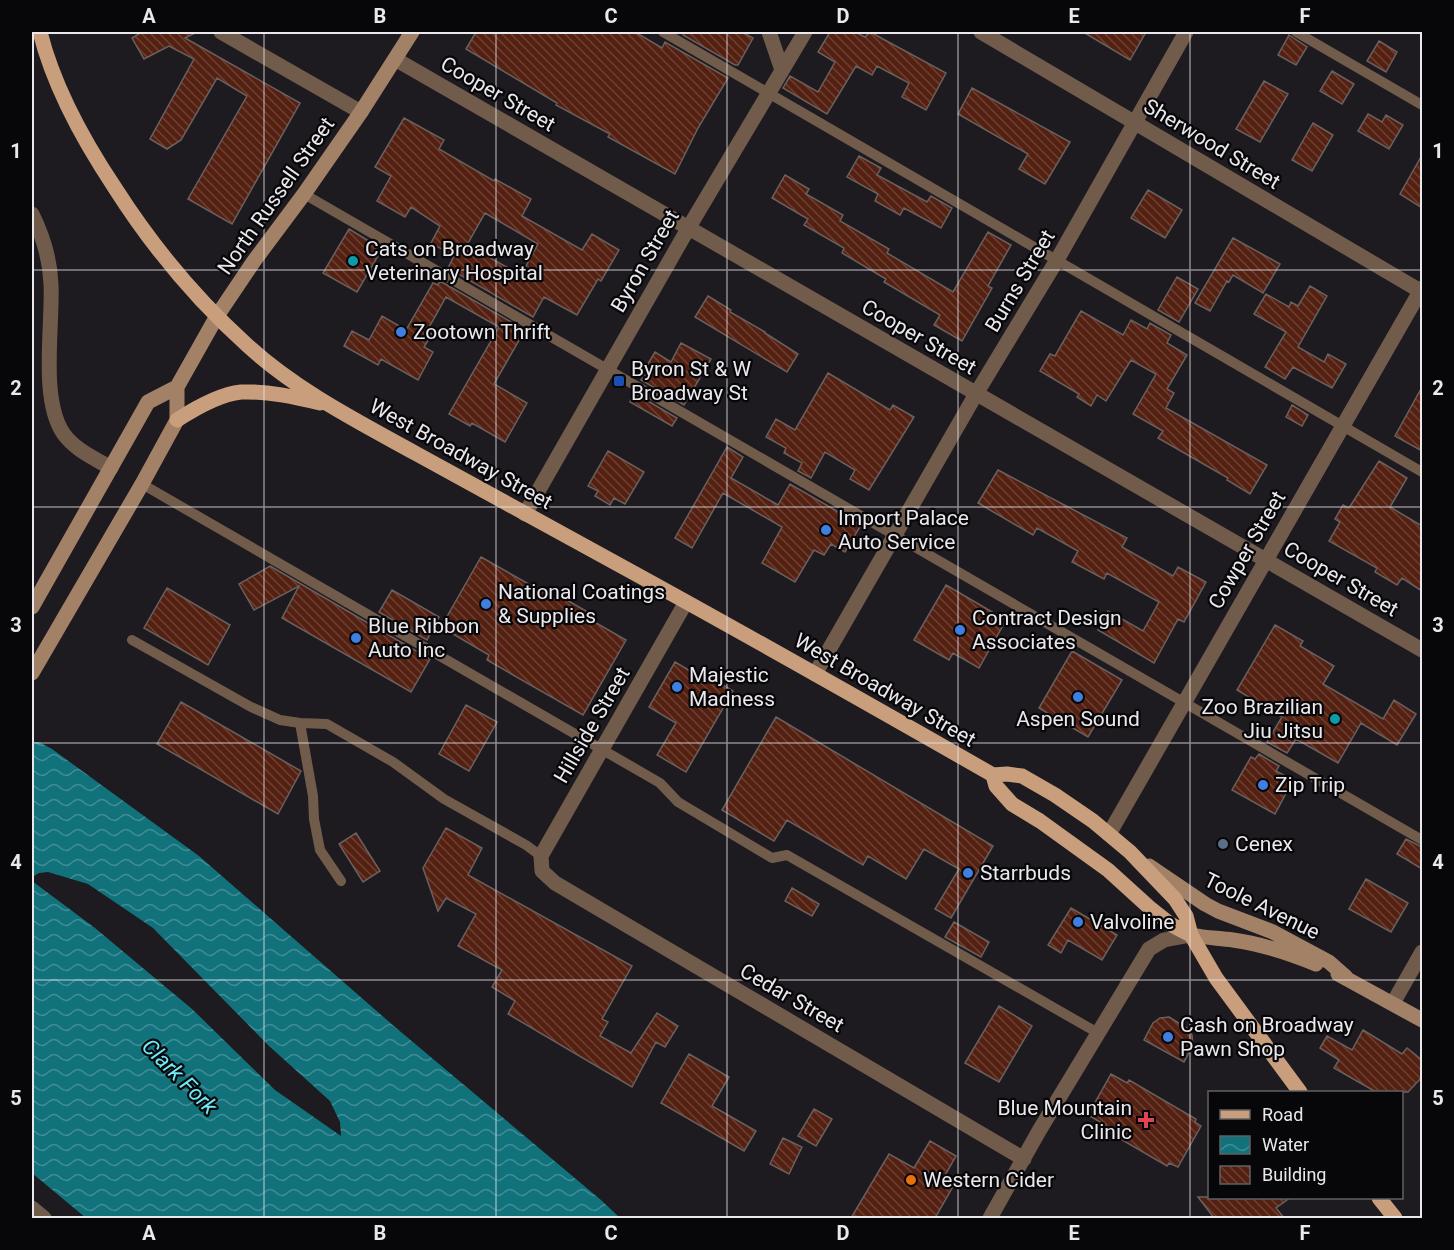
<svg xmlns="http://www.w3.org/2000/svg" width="1454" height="1250" font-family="Roboto,sans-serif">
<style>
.water{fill:url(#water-waves)}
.building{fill:url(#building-back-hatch);stroke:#6a615f;stroke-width:1.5;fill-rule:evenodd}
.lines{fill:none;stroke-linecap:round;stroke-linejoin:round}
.lane{stroke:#715c4c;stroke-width:10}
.street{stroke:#715c4c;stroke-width:15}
.secondary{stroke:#a38167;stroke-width:15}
.primary{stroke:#c99e7c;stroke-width:15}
.grid{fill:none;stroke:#eae8ec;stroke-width:1.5;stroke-opacity:0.55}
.culture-dot{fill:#0f9aa8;stroke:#070608;stroke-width:2}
.shop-dot{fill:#3f7fe0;stroke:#070608;stroke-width:2}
.transit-dot{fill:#1a4fb4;stroke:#070608;stroke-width:2}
.service-dot{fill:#5c6f8a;stroke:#070608;stroke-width:2}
.health-dot{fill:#e0444e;stroke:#070608;stroke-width:2}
.food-dot{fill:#e8710a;stroke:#070608;stroke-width:2}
.labels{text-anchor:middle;stroke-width:4.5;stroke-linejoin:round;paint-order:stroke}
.street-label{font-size:21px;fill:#eae8ec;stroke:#070608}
.poi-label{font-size:21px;fill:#eae8ec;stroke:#070608;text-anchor:start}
.water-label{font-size:22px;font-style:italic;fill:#6eeaf9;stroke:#070608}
.neatline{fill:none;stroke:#eae8ec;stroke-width:2}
.grid-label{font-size:20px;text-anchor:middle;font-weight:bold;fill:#eae8ec}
</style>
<defs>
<pattern id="water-waves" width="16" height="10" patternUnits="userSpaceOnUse" patternTransform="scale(1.5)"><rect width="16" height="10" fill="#12727c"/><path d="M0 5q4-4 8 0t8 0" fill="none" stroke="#408d95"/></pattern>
<pattern id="building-back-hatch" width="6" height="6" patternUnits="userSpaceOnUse" patternTransform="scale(1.5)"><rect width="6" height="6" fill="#542011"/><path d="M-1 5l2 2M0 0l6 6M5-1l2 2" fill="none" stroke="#6d4034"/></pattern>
</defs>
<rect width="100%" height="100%" fill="#1d1a20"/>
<path class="water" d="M32,742H39L52,749L199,856L395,1027L601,1200L620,1218H86L32,1173V881L95,928L192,1009L275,1090L341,1136L340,1122L330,1101L269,1046L153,928L88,884L48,872L39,873L32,877Z"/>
<path class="building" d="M142,32H197L185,38L300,103L232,224L188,199L247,96L217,78L181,140L167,149L150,139L194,59L169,46L144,59L132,38Z
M476,32H635L662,48L665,42L728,78L698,128L675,174L608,137L610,134L556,105L557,103L466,49Z
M685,32H742L753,38L738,65H735L683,35Z
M830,32H855L865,37L870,32L946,73L926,110L902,97L909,83L877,66L872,75L856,66L827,114L783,88L790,76L818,92L835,62L818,52Z
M1083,32H1146L1130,60Z
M1289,35L1307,47L1296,65L1278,55Z
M1379,41L1397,52L1386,72L1367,61Z
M1332,71L1354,84L1342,104L1320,91Z
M1264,81L1288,94L1260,142L1236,129Z
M972,88L1070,142L1045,184L1019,169L1028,154L958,114Z
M1368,114L1382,122L1386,115L1403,125L1389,149L1358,131Z
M404,118L444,140L439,149L494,181L495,179L531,199L522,216L582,250L592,234L619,250L601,281L598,279L577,315L544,297L533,317L448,268L454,256L431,243L440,226L411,207L405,217L377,201L391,176L375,167ZM485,213L538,244L521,275L467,245Z
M1313,123L1333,135L1312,171L1292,160Z
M1422,155V208L1400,194Z
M859,156L881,168L877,175L927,202L931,196L952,208L941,228L904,208L900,215L875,201L878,194L847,177Z
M785,175L809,189L806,194L843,215L840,221L889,249L887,253L953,292L988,232L1011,245L988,286L992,288L962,341L934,325L940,315L884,282L886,279L842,253L844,248L804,225L808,219L772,198Z
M1148,190L1182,210L1165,238L1131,218Z
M349,229L382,249L357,292L323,273Z
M1233,238L1280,264L1263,293L1233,275L1229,282L1227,281L1210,311L1195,303Z
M1177,277L1198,289L1179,322L1158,310Z
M440,281L525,330L494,384L527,403L505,442L472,423L470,426L449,414L499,327L446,297L427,331L432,334L424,347L433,352L418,380L381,359L378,365L344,346L352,331L369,340L382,316L406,330L433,283L438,285Z
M1310,286L1327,296L1298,347L1324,362L1328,354L1346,364L1332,388L1293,367L1285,379L1265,367L1286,332L1254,314L1266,294L1289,307L1291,302L1298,306Z
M708,296L731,310L730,312L765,332V333L798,354L787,372L695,317Z
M1081,311L1123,335L1131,320L1147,329L1150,323L1171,335L1167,343L1187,355L1167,389L1174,393L1166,408L1267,465L1250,494L1227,480L1228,478L1158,438L1163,431L1133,414L1156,374L1131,360L1106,401L1097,395L1091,406L1077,397L1079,394L1040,371L1050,354L1055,356Z
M681,343L711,359L684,405L641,380L645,373L643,372L655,352L671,362Z
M828,373L890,410L893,405L914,417L869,490L850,479L855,470L825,452L811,478L798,471L802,463L784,453L786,448L766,437L776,419L795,430Z
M1422,387V451L1395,436Z
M634,393L677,418L672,426L630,402Z
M1292,405L1308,415L1302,426L1286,417Z
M727,447L743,457L731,478L778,505L790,484L861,525L845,552L831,544L824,555L814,550L795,582L762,563L782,527L723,493L692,548L675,538Z
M608,451L644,472L625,504L614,498L610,505L595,496L598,491L588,486Z
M1379,461L1407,478L1390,507L1422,526V591L1402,578L1397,585L1375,572L1377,568L1329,541L1340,522L1335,519L1343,505L1349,508Z
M998,470L1127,538L1122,547L1173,576L1178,567L1206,582L1184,622L1178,619L1154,663L1098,630L1108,611L1143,631L1159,602L1107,573L1104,579L1072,562L1078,551L1037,528L1033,535L978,503Z
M481,557L557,600L560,596L593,615L591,620L626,640L583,715L487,660L489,655L441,627Z
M270,566L430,659L411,692L282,618L299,586L254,610L239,584Z
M946,585L1006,620L979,668L953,653L949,660L914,640Z
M167,588L230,625L208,665L144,628Z
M392,590L439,617L427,640L379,612Z
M1275,625L1303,641L1300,646L1334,666L1323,684L1383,719L1394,700L1416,714L1397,745L1361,723L1338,763L1296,739L1287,753L1267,742L1282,717L1237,690Z
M1072,651L1122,680L1088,737L1039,708Z
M675,662L702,678L705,674L733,691L686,772L657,755L676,723L649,707Z
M181,702L301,771L278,814L157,744Z
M466,705L497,722L469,771L439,754Z
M776,717L993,846L951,918L935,909L959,869L924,849L906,879L868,856L863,865L787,820L774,841L722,810Z
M1259,754L1279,766L1276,771L1293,780L1275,814L1232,790L1251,757L1255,759Z
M446,828L482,848L468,875L632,966L602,1019L608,1022L600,1036L631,1053L657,1013L678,1026L665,1047L656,1042L632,1087L508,1014L515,1001L492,987L502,970L458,946L476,914L446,898L438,911L423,868Z
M356,833L380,871L363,882L339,844Z
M1406,839L1422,847V869L1397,854Z
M1366,879L1408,903L1391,932L1349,909Z
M792,888L819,904L812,916L785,901Z
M1071,908L1117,935L1102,960L1068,940L1061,953L1048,945Z
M954,922L989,942L981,957L945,937Z
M999,1006L1032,1026L999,1082L965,1063Z
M1169,1017L1187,1028L1192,1035L1193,1045L1184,1062L1144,1040L1153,1023L1160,1018Z
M1363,1030L1402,1054L1407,1048L1422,1060V1077L1408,1092H1376L1334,1068L1339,1060L1320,1048L1327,1036L1352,1050Z
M689,1054L729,1077L712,1106L756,1131L744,1151L661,1103Z
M1111,1074L1127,1083L1129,1080L1196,1119L1195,1122L1201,1126L1178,1167L1169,1163L1167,1166L1105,1130L1107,1126L1088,1115Z
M814,1109L832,1119L816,1146L798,1136Z
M783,1138L802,1147L789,1174L770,1164Z
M930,1141L956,1156L944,1177L955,1183L935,1218H851L889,1154L914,1168Z
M1198,1197H1291L1276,1208L1284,1218H1214Z"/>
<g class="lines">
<path class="lane" d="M663,32L1422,472
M1296,32L1422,105
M304,194L1422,840
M142,484L660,783L678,802L772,858L787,855L1098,1033
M132,640L251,707L280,720L300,723L327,724L393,762L444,799L526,845L541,856
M300,723L313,796L314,819L320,850L341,881"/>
<path class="street" d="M221,32L361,112
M769,32L782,70
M981,32L1422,292
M395,59L1422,650
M32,214C43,236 50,258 51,284C53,326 40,398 63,433C75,450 94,458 111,468
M525,514L689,227L805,32
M686,602L541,856L542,871L555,883L1024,1159
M815,674L976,394L1057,260L1186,32
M1109,834L1422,288
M1393,1003L1422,952
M32,1208L44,1218
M990,1218L1039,1131L1149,949L1164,940L1191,935"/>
<path class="secondary" d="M32,607L148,402L177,387L217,316L254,261L304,194L361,112L412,32
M32,673L142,484L177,420V387
M1149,866L1205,904L1218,911L1273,932L1329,962L1346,977
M1191,935C1207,938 1218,938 1233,940C1262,944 1289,953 1316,964
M1338,974L1422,1020"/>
<path class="primary" d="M40,32C54,88 83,140 115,188C152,246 196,299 247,345C296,390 357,421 415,453C480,489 546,525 612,561C740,631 867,703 993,775L1007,774L1022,776L1055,795L1093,821L1130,852L1175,899L1186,916L1191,935L1216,978L1300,1092
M177,420C194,409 221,394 241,392C268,391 295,397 320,403
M993,775L996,786L1012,804L1040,821L1108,870L1151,909L1170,924L1191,935
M1379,1198L1395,1218"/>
</g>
<path class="grid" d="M264,32V1218M496,32V1218M727,32V1218M958,32V1218M1190,32V1218M32,270H1422M32,507H1422M32,743H1422M32,980H1422"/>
<g class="culture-dot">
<circle cx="353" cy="261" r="6"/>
<circle cx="1335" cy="719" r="6"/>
</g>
<g class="shop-dot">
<circle cx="401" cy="332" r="6"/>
<circle cx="826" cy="530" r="6"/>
<circle cx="486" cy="604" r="6"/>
<circle cx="960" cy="630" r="6"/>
<circle cx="356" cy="638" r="6"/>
<circle cx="677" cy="687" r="6"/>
<circle cx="1078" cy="697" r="6"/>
<circle cx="1263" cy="785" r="6"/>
<circle cx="968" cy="873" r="6"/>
<circle cx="1078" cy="922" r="6"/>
<circle cx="1168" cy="1037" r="6"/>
</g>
<rect class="transit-dot" x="613" y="375" width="12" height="12" rx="3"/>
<circle class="service-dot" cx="1223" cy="844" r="6"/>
<path class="health-dot" d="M1143 1111h6v6h6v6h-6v6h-6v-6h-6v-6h6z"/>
<circle class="food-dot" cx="911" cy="1180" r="6"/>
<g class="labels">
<g class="street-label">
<text transform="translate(498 94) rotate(30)" y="7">Cooper Street</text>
<text transform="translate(1212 144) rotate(31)" y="7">Sherwood Street</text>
<text transform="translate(276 196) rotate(-55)" y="7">North Russell Street</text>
<text transform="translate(645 261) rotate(-60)" y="7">Byron Street</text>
<text transform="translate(1020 281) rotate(-59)" y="7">Burns Street</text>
<text transform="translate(919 337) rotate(30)" y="7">Cooper Street</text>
<text transform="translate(461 454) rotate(29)" y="7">West Broadway Street</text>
<text transform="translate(1247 550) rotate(-60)" y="7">Cowper Street</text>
<text transform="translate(1341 579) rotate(30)" y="7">Cooper Street</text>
<text transform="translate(885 690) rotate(30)" y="7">West Broadway Street</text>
<text transform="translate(592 725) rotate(-60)" y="7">Hillside Street</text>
<text transform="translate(1262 906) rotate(26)" y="7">Toole Avenue</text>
<text transform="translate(792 998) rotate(30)" y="7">Cedar Street</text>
</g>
<g class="poi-label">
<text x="365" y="256">Cats on Broadway<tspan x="365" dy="24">Veterinary Hospital</tspan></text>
<text x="413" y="339">Zootown Thrift</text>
<text x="631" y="376">Byron St &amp; W<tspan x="631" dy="24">Broadway St</tspan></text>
<text x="838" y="525">Import Palace<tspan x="838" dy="24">Auto Service</tspan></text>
<text x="498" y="599">National Coatings<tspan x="498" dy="24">&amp; Supplies</tspan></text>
<text x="972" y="625">Contract Design<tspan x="972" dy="24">Associates</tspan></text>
<text x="368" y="633">Blue Ribbon<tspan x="368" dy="24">Auto Inc</tspan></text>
<text x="689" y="682">Majestic<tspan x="689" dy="24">Madness</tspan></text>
<text x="1323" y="714" text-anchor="end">Zoo Brazilian<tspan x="1323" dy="24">Jiu Jitsu</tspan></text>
<text x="1078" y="726" text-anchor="middle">Aspen Sound</text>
<text x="1275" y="792">Zip Trip</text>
<text x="1235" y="851">Cenex</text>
<text x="980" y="880">Starrbuds</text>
<text x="1090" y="929">Valvoline</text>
<text x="1180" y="1032">Cash on Broadway<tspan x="1180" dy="24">Pawn Shop</tspan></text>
<text x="1132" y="1115" text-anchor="end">Blue Mountain<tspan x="1132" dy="24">Clinic</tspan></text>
<text x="923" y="1187">Western Cider</text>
</g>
<g class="water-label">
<text transform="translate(180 1076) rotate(45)" y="8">Clark Fork</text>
</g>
</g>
<rect width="1454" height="1250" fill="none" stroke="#070608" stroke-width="66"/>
<rect x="1208" y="1091" width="195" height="108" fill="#070608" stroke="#626063" stroke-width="1.5"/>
<rect x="1220" y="1110" width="30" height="9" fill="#c99e7c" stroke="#626063" stroke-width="1.5"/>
<text x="1262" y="1121" font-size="18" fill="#eae8ec">Road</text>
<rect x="1220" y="1136" width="30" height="18" fill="url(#water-waves)" stroke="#626063" stroke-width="1.5"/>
<text x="1262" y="1151" font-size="18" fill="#eae8ec">Water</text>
<rect x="1220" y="1166" width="30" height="18" fill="url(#building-back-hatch)" stroke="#626063" stroke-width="1.5"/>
<text x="1262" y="1181" font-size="18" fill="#eae8ec">Building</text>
<rect x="33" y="33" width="1388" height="1184" class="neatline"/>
<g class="grid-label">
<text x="149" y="23">A</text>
<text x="380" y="23">B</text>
<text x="611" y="23">C</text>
<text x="843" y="23">D</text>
<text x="1074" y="23">E</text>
<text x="1305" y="23">F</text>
<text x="16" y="158">1</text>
<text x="1438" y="158">1</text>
<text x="16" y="395">2</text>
<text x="1438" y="395">2</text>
<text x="16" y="632">3</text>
<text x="1438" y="632">3</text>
<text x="16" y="869">4</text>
<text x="1438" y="869">4</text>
<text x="16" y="1105">5</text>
<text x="1438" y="1105">5</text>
<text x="149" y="1240">A</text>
<text x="380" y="1240">B</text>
<text x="611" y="1240">C</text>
<text x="843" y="1240">D</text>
<text x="1074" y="1240">E</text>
<text x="1305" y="1240">F</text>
</g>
</svg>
